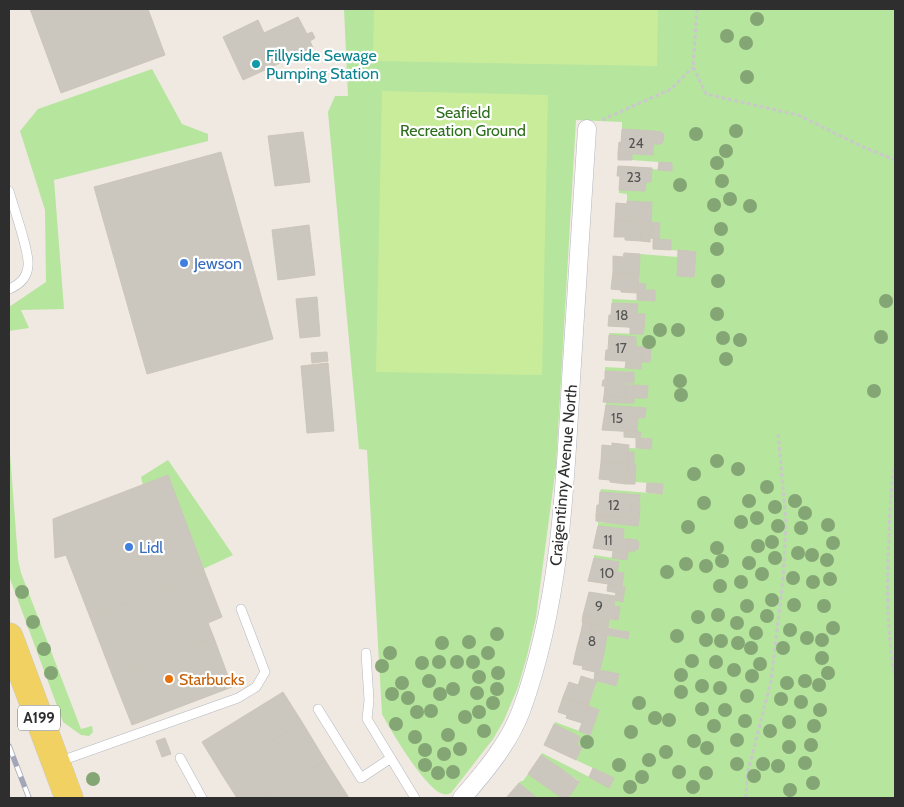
<svg xmlns="http://www.w3.org/2000/svg" width="904" height="807" font-family="Cabin,sans-serif">
<style>
.green{fill:#b6e59e}
.pitch{fill:#c9ec9a}
.building{fill:#cbc7bf;stroke:#cbc5ba}
.lines{fill:none;stroke-linecap:round;stroke-linejoin:round}
.lane-casing{stroke:#b4b7c1;stroke-width:10}
.street-casing{stroke:#b4b7c1;stroke-width:19}
.primary-casing{stroke:#c9c9c9;stroke-width:29}
.path{stroke:#c9c9c9;stroke-width:3;stroke-dasharray:4 2.5;stroke-linecap:butt}
.lane{stroke:#fff;stroke-width:9}
.street{stroke:#fff;stroke-width:18}
.primary{stroke:#f2d163;stroke-width:28}
.rail-casing{stroke:#a3a6b8;stroke-width:5.5}
.rail{stroke:#fff;stroke-width:4;stroke-dasharray:11;stroke-linecap:butt}
.tree{fill:#84a574}
.culture-dot{fill:#0f9aa8;stroke:#fff;stroke-width:2}
.shop-dot{fill:#3f7fe0;stroke:#fff;stroke-width:2}
.food-dot{fill:#e8710a;stroke:#fff;stroke-width:2}
.labels{text-anchor:middle;stroke-width:4.5;stroke-linejoin:round;paint-order:stroke}
.number-label{font-size:14px;fill:#555452}
.shield{fill:#fff;stroke:#6d6d6d;stroke-width:1}
.shield-label{font-size:15px;font-weight:bold;fill:#2e2e2e}
.culture-label{font-size:16px;fill:#0d838f;stroke:#fff;text-anchor:start}
.park-label{font-size:16px;fill:#2c6e1b;stroke:#fff}
.shop-label{font-size:16px;fill:#366cbe;stroke:#fff;text-anchor:start}
.street-label{font-size:16px;fill:#2e2e2e;stroke:#fff}
.food-label{font-size:16px;fill:#c56008;stroke:#fff;text-anchor:start}
</style>
<rect width="100%" height="100%" fill="#efe9e1"/>
<path class="green" d="M344,9H895V798H568L579,781L541,755L542,753L609,787L614,778L576,760L582,748L577,745L580,737L554,724L555,722L590,735L599,710L588,706L597,681L616,686L619,675L599,670L607,635L627,639L629,633L608,627L609,619L618,620L620,607L614,606L615,600L622,601L625,587L622,586L624,573L617,572L619,562L594,558V555L627,560L628,551H635L638,549L639,543L637,541L623,539L624,529L598,526V522L638,526L640,496L600,492L601,489L662,494L663,484L635,482L636,465H634V452H628L629,448L651,449L652,439L640,438L641,432H637L638,418H645L646,408L606,405V402L634,403V398H647L648,386L626,385V383H634V372L605,371V367L641,369V362H650L651,348L636,347L609,335V333L643,334L645,314H637L638,304L612,303V299L655,301V290H645L646,284L638,283L640,254L678,257L677,276L694,277L696,252L671,250V240L659,239L660,223L651,222L652,203L627,201V194L619,193V190L645,191L646,182H651L652,169L671,171L672,163L632,160V154L653,155L654,144H661L663,142L664,134L661,132L622,129V122L576,120L556,466L536,617L527,656L518,687L504,720L493,739L451,793C448,794 447,795 443,794C426,790 391,731 382,714L367,450L359,449L328,112L335,96H348Z
M152,69L182,124L208,134V141L54,180L64,309L21,310L29,328L9,331V307L46,282L45,210L20,131L38,109Z
M9,440L18,559L21,573L81,729L92,726L93,732L89,736L81,735L63,722L9,576Z
M168,460L233,555L203,569L167,475L143,485L141,477Z
M528,774L563,798H537L519,783L521,781H523Z"/>
<path class="pitch" d="M374,9H658L657,66L373,61Z
M382,91L548,95L542,375L376,372Z"/>
<path class="building" d="M30,9H148L165,55L61,93Z
M298,17L307,34L312,32L315,38L310,41L313,48L243,80L223,37L258,20L264,33Z
M622,129L654,131L653,155L618,153L619,142L621,143Z
M654,131L661,132L664,134L663,142L661,144H654Z
M303,132L310,182L275,186L268,136Z
M221,152L273,339L147,374L94,187Z
M618,153L632,154V160H618Z
M659,162L672,163V171L658,170Z
M618,166L652,168L651,182H646L645,191L619,190L620,176H617Z
M627,201L643,202L642,222L615,220L616,203L627,204Z
M643,202H652L651,222H642Z
M615,220L642,222L641,241L625,240V237H614Z
M642,222H651L650,242L641,241Z
M651,222L660,223L659,239L650,238Z
M309,225L315,275L278,280L272,230Z
M653,239L671,240V250L653,249Z
M678,250L696,252L694,277L677,276Z
M624,253L640,254L639,274L613,272V256L623,257Z
M613,272L639,274L637,293L621,292V290L611,289Z
M638,283L646,284L645,290H655V294L637,293Z
M637,293L655,294V301L637,300Z
M317,297L320,336L300,338L296,299Z
M612,303L638,304L637,314H645L644,328L608,326L609,315H611Z
M630,327L644,328L643,334H630Z
M609,335L636,337V347H642L641,362L605,360L606,350H608Z
M642,347L651,348L650,362H641Z
M327,352L328,361L312,363L311,353Z
M626,361L641,362V369L625,368Z
M328,363L334,431L307,433L301,366Z
M605,371L626,372L625,397L604,396L605,386H602L603,380H605Z
M626,372H634V383H626Z
M626,385H635L634,398L625,397Z
M635,385L648,386L647,398H634Z
M604,396L625,397V403L603,402Z
M625,397L634,398V403H625Z
M606,405L632,407V417L638,418L637,432L602,430Z
M632,407L646,408L645,418L632,417Z
M624,431L641,432L640,438L624,437Z
M636,438L652,439L651,449L636,448Z
M612,443L629,445L627,464L601,462L602,445L612,446Z
M628,452H634V465L627,464Z
M601,462L627,464L626,484L610,482V480L599,479Z
M627,464L636,465L635,484H626Z
M168,475L205,573L90,617L66,555L55,558L53,519Z
M647,483L663,484L662,494L646,492Z
M600,492L627,494L626,504H632L631,518L596,515L597,505H599Z
M627,494L640,495L639,505L626,504Z
M632,504L640,505L639,519L631,518Z
M596,515L619,517V524L596,521Z
M619,517L639,519L638,526L619,524Z
M598,526L624,529L623,539H629L628,553L593,548Z
M629,539L637,540L639,543L638,549L635,551H628Z
M613,551L628,553L627,560L612,558Z
M594,558L619,562L617,572L624,573L622,586L588,581Z
M205,573L222,617L208,623L214,638L113,677L90,617Z
M608,584L625,587L624,594L607,591Z
M589,592L615,596L614,606L620,607L618,620L583,615Z
M616,592L624,593L623,602L615,600Z
M583,615L609,619L608,627L582,622Z
M583,622L592,624L590,634L581,632Z
M592,624L609,628L607,635L590,631Z
M609,628L621,631L619,637L607,635Z
M590,631L607,635L604,653L577,647L581,632L590,634Z
M621,631L629,632L628,639L619,637Z
M214,638L232,687L132,725L113,677Z
M577,647L604,653L599,673L582,669L583,666L573,664Z
M599,670L619,674L616,686L594,680L595,672L599,673Z
M581,676L597,681L594,688L579,683Z
M569,682L578,685L579,683L594,688L588,706L563,697Z
M283,692L302,722L221,773L202,742Z
M563,697L588,706L582,723L566,718L567,715L558,712Z
M588,706L599,710L590,735L579,731Z
M302,722L325,760L264,798H237L221,773Z
M554,724L580,737L577,745L582,747L576,760L544,745Z
M165,738L171,754L162,757L156,741Z
M541,755L563,770L558,778L563,782L555,793L528,774Z
M325,760L349,798H264Z
M593,768L614,778L609,788L589,777Z
M563,770L579,782L568,798H563L555,793L563,782L558,778Z
M519,783L537,798H506Z"/>
<g class="lines">
<g class="lane-casing">
<path id="lane" d="M9,191C13,206 30,253 28,266C27,278 19,285 9,289
M366,653L369,700L367,719L415,798
M318,709L361,778L391,758
M180,758L202,798
M58,762L238,698L256,687L265,672L241,609"/>
</g>
<g class="street-casing">
<path id="street" d="M462,798C484,773 509,743 521,711C560,605 565,490 571,379C576,295 582,212 587,129"/>
</g>
<g class="primary-casing">
<path id="primary" d="M9,637L69,798"/>
</g>
<path class="path" d="M697,9L693,67L706,94L798,115L863,147L895,160
M602,120L671,89L693,67
M895,462C891,486 890,510 889,535C887,582 886,630 895,677
M746,798L747,775L771,681L783,580L786,523L778,432"/>
<use href="#lane" class="lane"/>
<use href="#street" class="street"/>
<use href="#primary" class="primary"/>
<g class="rail-casing">
<path id="rail" d="M9,746L29,798"/>
</g>
<use href="#rail" class="rail"/>
</g>
<g class="tree">
<circle cx="757" cy="19" r="7"/>
<circle cx="727" cy="36" r="7"/>
<circle cx="746" cy="43" r="7"/>
<circle cx="747" cy="77" r="7"/>
<circle cx="736" cy="131" r="7"/>
<circle cx="696" cy="134" r="7"/>
<circle cx="726" cy="151" r="7"/>
<circle cx="717" cy="163" r="7"/>
<circle cx="722" cy="181" r="7"/>
<circle cx="680" cy="185" r="7"/>
<circle cx="730" cy="199" r="7"/>
<circle cx="714" cy="205" r="7"/>
<circle cx="750" cy="206" r="7"/>
<circle cx="721" cy="229" r="7"/>
<circle cx="717" cy="249" r="7"/>
<circle cx="718" cy="281" r="7"/>
<circle cx="886" cy="301" r="7"/>
<circle cx="717" cy="314" r="7"/>
<circle cx="660" cy="330" r="7"/>
<circle cx="678" cy="330" r="7"/>
<circle cx="881" cy="337" r="7"/>
<circle cx="723" cy="338" r="7"/>
<circle cx="740" cy="340" r="7"/>
<circle cx="649" cy="342" r="7"/>
<circle cx="726" cy="359" r="7"/>
<circle cx="680" cy="381" r="7"/>
<circle cx="874" cy="391" r="7"/>
<circle cx="681" cy="395" r="7"/>
<circle cx="717" cy="461" r="7"/>
<circle cx="738" cy="469" r="7"/>
<circle cx="694" cy="474" r="7"/>
<circle cx="767" cy="487" r="7"/>
<circle cx="749" cy="501" r="7"/>
<circle cx="795" cy="501" r="7"/>
<circle cx="704" cy="503" r="7"/>
<circle cx="775" cy="507" r="7"/>
<circle cx="805" cy="513" r="7"/>
<circle cx="757" cy="518" r="7"/>
<circle cx="741" cy="522" r="7"/>
<circle cx="828" cy="525" r="7"/>
<circle cx="778" cy="526" r="7"/>
<circle cx="688" cy="527" r="7"/>
<circle cx="801" cy="528" r="7"/>
<circle cx="772" cy="542" r="7"/>
<circle cx="833" cy="543" r="7"/>
<circle cx="758" cy="546" r="7"/>
<circle cx="717" cy="548" r="7"/>
<circle cx="798" cy="553" r="7"/>
<circle cx="812" cy="555" r="7"/>
<circle cx="775" cy="558" r="7"/>
<circle cx="827" cy="560" r="7"/>
<circle cx="722" cy="561" r="7"/>
<circle cx="749" cy="563" r="7"/>
<circle cx="686" cy="564" r="7"/>
<circle cx="706" cy="566" r="7"/>
<circle cx="667" cy="572" r="7"/>
<circle cx="762" cy="574" r="7"/>
<circle cx="793" cy="578" r="7"/>
<circle cx="830" cy="579" r="7"/>
<circle cx="741" cy="582" r="7"/>
<circle cx="813" cy="582" r="7"/>
<circle cx="720" cy="586" r="7"/>
<circle cx="22" cy="592" r="7"/>
<circle cx="772" cy="600" r="7"/>
<circle cx="794" cy="605" r="7"/>
<circle cx="747" cy="606" r="7"/>
<circle cx="824" cy="606" r="7"/>
<circle cx="718" cy="615" r="7"/>
<circle cx="767" cy="616" r="7"/>
<circle cx="698" cy="617" r="7"/>
<circle cx="33" cy="622" r="7"/>
<circle cx="737" cy="623" r="7"/>
<circle cx="833" cy="628" r="7"/>
<circle cx="790" cy="630" r="7"/>
<circle cx="756" cy="633" r="7"/>
<circle cx="497" cy="634" r="7"/>
<circle cx="677" cy="636" r="7"/>
<circle cx="807" cy="638" r="7"/>
<circle cx="706" cy="640" r="7"/>
<circle cx="822" cy="640" r="7"/>
<circle cx="721" cy="641" r="7"/>
<circle cx="469" cy="642" r="7"/>
<circle cx="442" cy="643" r="7"/>
<circle cx="738" cy="643" r="7"/>
<circle cx="751" cy="648" r="7"/>
<circle cx="783" cy="648" r="7"/>
<circle cx="44" cy="649" r="7"/>
<circle cx="390" cy="653" r="7"/>
<circle cx="488" cy="653" r="7"/>
<circle cx="822" cy="658" r="7"/>
<circle cx="692" cy="661" r="7"/>
<circle cx="439" cy="662" r="7"/>
<circle cx="457" cy="662" r="7"/>
<circle cx="473" cy="662" r="7"/>
<circle cx="716" cy="662" r="7"/>
<circle cx="422" cy="663" r="7"/>
<circle cx="760" cy="664" r="7"/>
<circle cx="382" cy="666" r="7"/>
<circle cx="734" cy="670" r="7"/>
<circle cx="51" cy="673" r="7"/>
<circle cx="498" cy="673" r="7"/>
<circle cx="828" cy="673" r="7"/>
<circle cx="681" cy="675" r="7"/>
<circle cx="752" cy="676" r="7"/>
<circle cx="479" cy="677" r="7"/>
<circle cx="429" cy="681" r="7"/>
<circle cx="805" cy="681" r="7"/>
<circle cx="402" cy="683" r="7"/>
<circle cx="787" cy="683" r="7"/>
<circle cx="819" cy="685" r="7"/>
<circle cx="702" cy="686" r="7"/>
<circle cx="720" cy="688" r="7"/>
<circle cx="453" cy="689" r="7"/>
<circle cx="497" cy="689" r="7"/>
<circle cx="681" cy="692" r="7"/>
<circle cx="477" cy="693" r="7"/>
<circle cx="392" cy="694" r="7"/>
<circle cx="440" cy="694" r="7"/>
<circle cx="747" cy="696" r="7"/>
<circle cx="408" cy="698" r="7"/>
<circle cx="781" cy="699" r="7"/>
<circle cx="801" cy="702" r="7"/>
<circle cx="493" cy="703" r="7"/>
<circle cx="639" cy="703" r="7"/>
<circle cx="702" cy="709" r="7"/>
<circle cx="725" cy="710" r="7"/>
<circle cx="820" cy="710" r="7"/>
<circle cx="431" cy="711" r="7"/>
<circle cx="417" cy="712" r="7"/>
<circle cx="479" cy="712" r="7"/>
<circle cx="465" cy="717" r="7"/>
<circle cx="655" cy="718" r="7"/>
<circle cx="669" cy="720" r="7"/>
<circle cx="745" cy="721" r="7"/>
<circle cx="789" cy="722" r="7"/>
<circle cx="396" cy="724" r="7"/>
<circle cx="714" cy="726" r="7"/>
<circle cx="814" cy="726" r="7"/>
<circle cx="484" cy="731" r="7"/>
<circle cx="770" cy="731" r="7"/>
<circle cx="631" cy="732" r="7"/>
<circle cx="448" cy="735" r="7"/>
<circle cx="415" cy="737" r="7"/>
<circle cx="737" cy="740" r="7"/>
<circle cx="694" cy="741" r="7"/>
<circle cx="587" cy="742" r="7"/>
<circle cx="811" cy="745" r="7"/>
<circle cx="789" cy="747" r="7"/>
<circle cx="707" cy="748" r="7"/>
<circle cx="460" cy="749" r="7"/>
<circle cx="425" cy="750" r="7"/>
<circle cx="666" cy="752" r="7"/>
<circle cx="444" cy="754" r="7"/>
<circle cx="649" cy="760" r="7"/>
<circle cx="805" cy="763" r="7"/>
<circle cx="737" cy="764" r="7"/>
<circle cx="763" cy="764" r="7"/>
<circle cx="425" cy="765" r="7"/>
<circle cx="619" cy="765" r="7"/>
<circle cx="778" cy="766" r="7"/>
<circle cx="453" cy="772" r="7"/>
<circle cx="679" cy="772" r="7"/>
<circle cx="438" cy="773" r="7"/>
<circle cx="706" cy="773" r="7"/>
<circle cx="754" cy="776" r="7"/>
<circle cx="642" cy="777" r="7"/>
<circle cx="93" cy="779" r="7"/>
<circle cx="813" cy="783" r="7"/>
<circle cx="630" cy="787" r="7"/>
<circle cx="693" cy="787" r="7"/>
<circle cx="790" cy="790" r="7"/>
</g>
<circle class="culture-dot" cx="256" cy="64" r="5"/>
<g class="shop-dot">
<circle cx="184" cy="263" r="5"/>
<circle cx="129" cy="547" r="5"/>
</g>
<circle class="food-dot" cx="169" cy="679" r="5"/>
<g class="labels">
<g class="number-label">
<text x="636" y="148">24</text>
<text x="634" y="182">23</text>
<text x="622" y="320">18</text>
<text x="621" y="353">17</text>
<text x="617" y="423">15</text>
<text x="614" y="510">12</text>
<text x="608" y="545">11</text>
<text x="607" y="578">10</text>
<text x="599" y="611">9</text>
<text x="592" y="646">8</text>
</g>
<rect class="shield" x="18" y="705.5" width="42" height="25" rx="4"/>
<g class="shield-label">
<text x="39" y="723">A199</text>
</g>
<g class="culture-label">
<text x="266" y="61">Fillyside Sewage<tspan x="266" dy="18">Pumping Station</tspan></text>
</g>
<g class="park-label">
<text x="463" y="118">Seafield<tspan x="463" dy="18">Recreation Ground</tspan></text>
</g>
<g class="shop-label">
<text x="194" y="269">Jewson</text>
<text x="139" y="553">Lidl</text>
</g>
<g class="street-label">
<text transform="translate(563 475) rotate(-85)" y="6">Craigentinny Avenue North</text>
</g>
<g class="food-label">
<text x="179" y="685">Starbucks</text>
</g>
</g>
<rect width="904" height="807" fill="none" stroke="#2e2e2e" stroke-width="20"/>
</svg>
